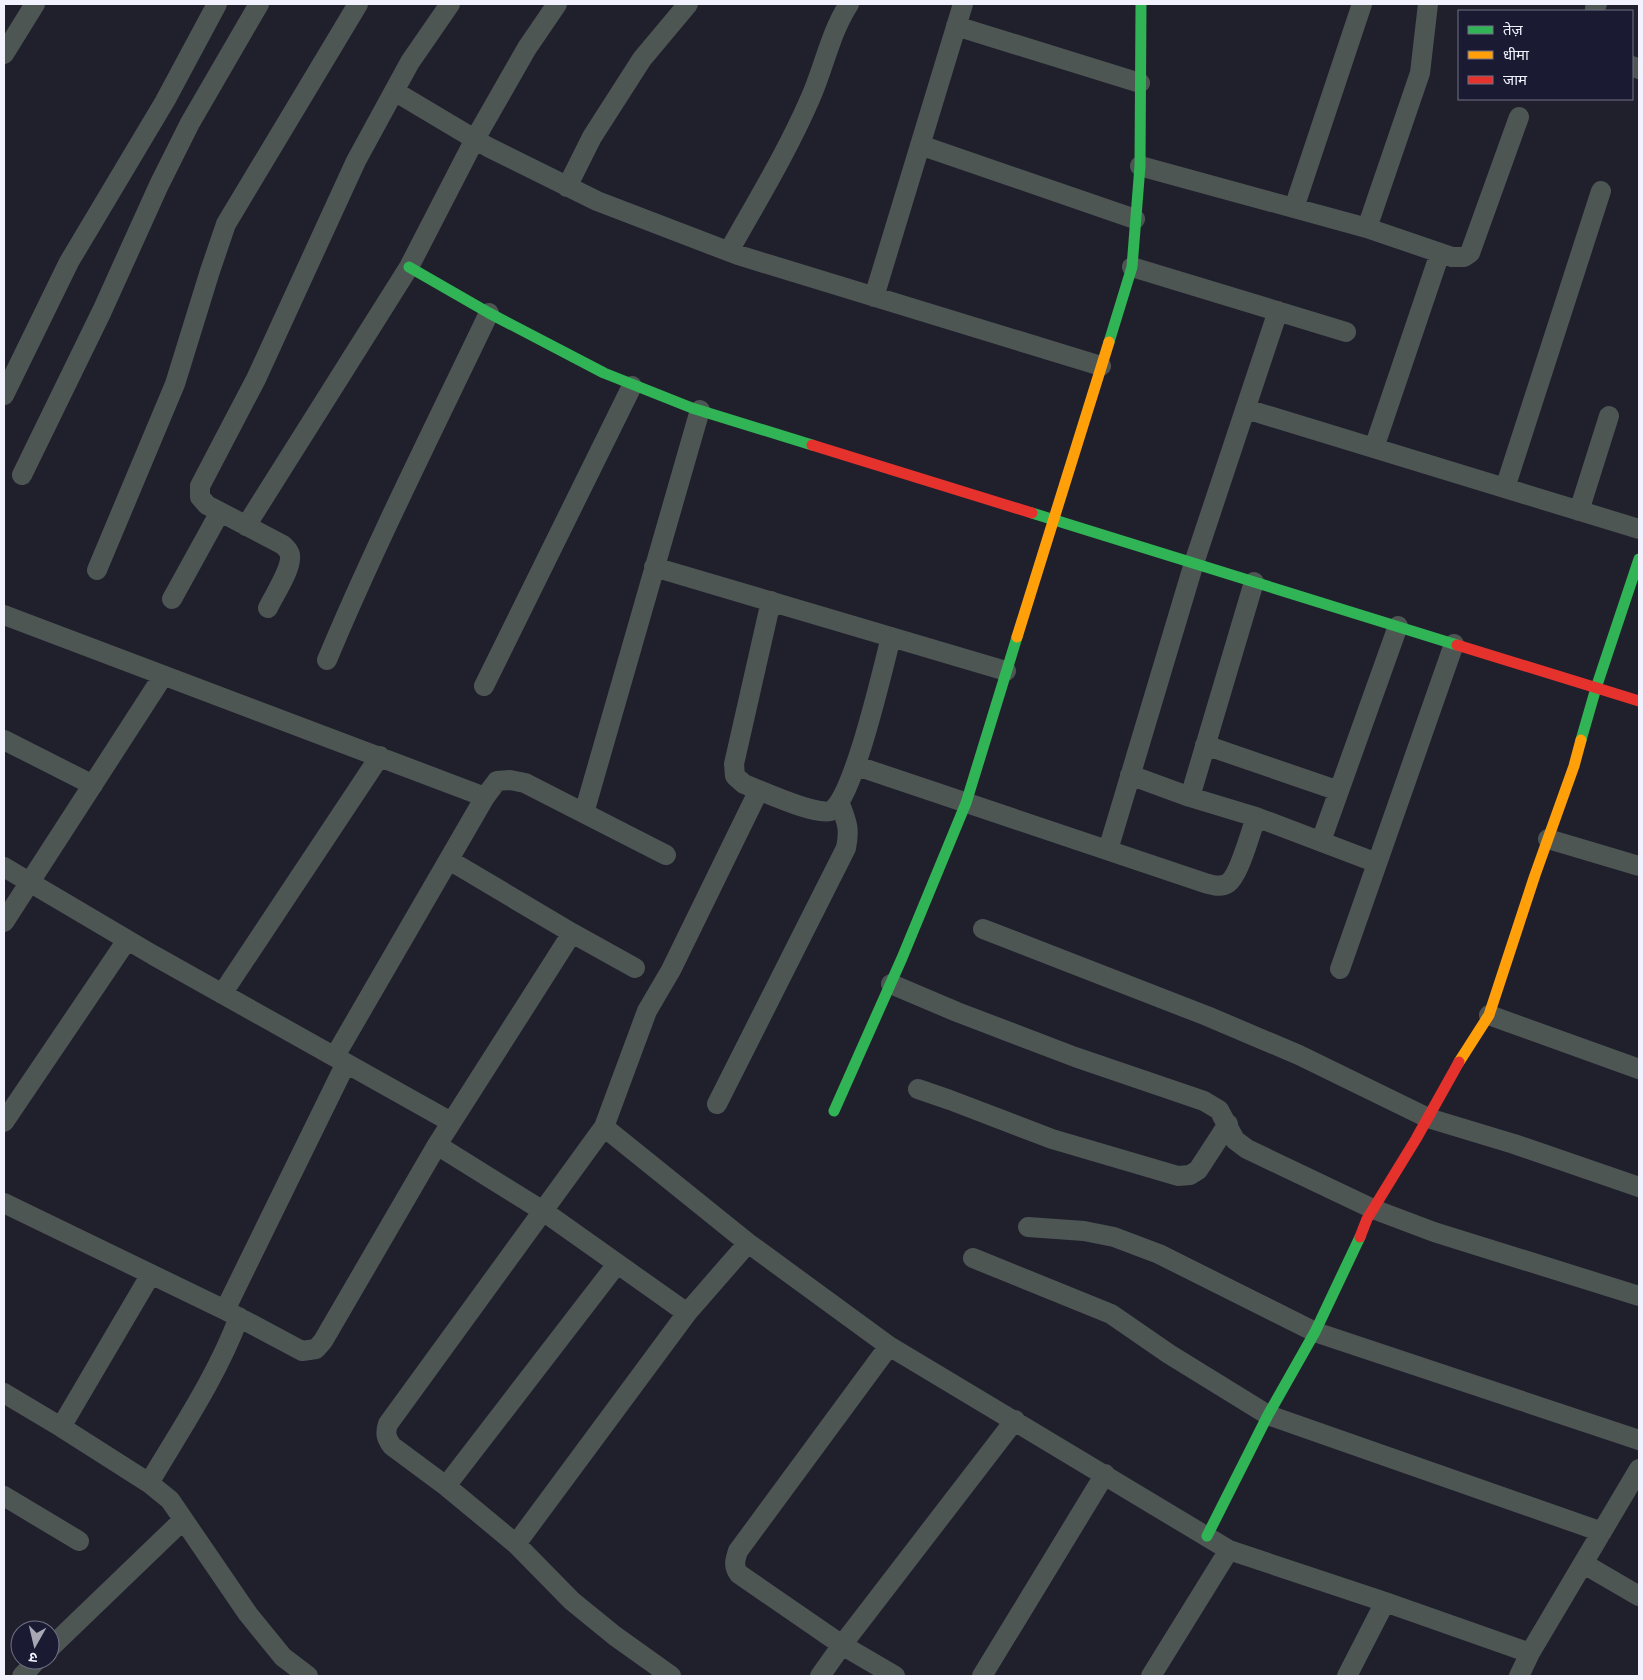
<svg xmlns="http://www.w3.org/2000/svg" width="1643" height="1680" font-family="Helvetica,'Noto Sans Devanagari',sans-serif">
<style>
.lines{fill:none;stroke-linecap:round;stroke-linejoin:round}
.street{stroke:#4e5654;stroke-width:20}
.fast{stroke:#30b455;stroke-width:11}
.slow{stroke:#ff9f0a;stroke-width:11}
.jam{stroke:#e5322d;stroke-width:11}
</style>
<rect width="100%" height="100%" fill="#20202d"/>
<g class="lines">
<path class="street" d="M1595,8L1597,4
M956,26L1140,83
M4,54L35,4
M1632,66L1639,69
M394,91L488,147L597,201L738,255L1101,366
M920,145L1135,219
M1140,166L1367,228L1420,73L1428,4
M567,187L592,137L642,59L688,4
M1294,208L1362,4
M1367,228L1452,257H1464L1470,253L1519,117
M729,251C757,201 787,152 810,99C824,68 830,33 849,4
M1132,267L1346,332
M874,297L963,4
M4,395L69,262L165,101L217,4
M1246,409L1639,529
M1374,448L1440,253
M22,475L102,311L159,185L190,123L259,4
M1505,488L1601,191
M1579,511L1609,416
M246,526L409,267L475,139L527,48L557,4
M654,567L1006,671
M97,570L175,384L210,271L226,224L358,4
M172,599L220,512
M771,601L734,764L735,776L744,784C762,791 813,815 830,811C852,805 884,664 891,637
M268,608C274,595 292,569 290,555C289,550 286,548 283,545L207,505L200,497V486L256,379L356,161L410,62L450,4
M4,615L485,797
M327,660C376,543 434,428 489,313
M484,686L632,386
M4,740L93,785
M1205,745L1339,791
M857,766L1205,883C1212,885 1221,888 1228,883C1239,876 1251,831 1256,817
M1130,775L1190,797L1256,817L1377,863
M1190,797L1254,582
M584,813L700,410
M1548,839L1639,866
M1321,841L1398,626
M1108,850L1194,563L1278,311
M449,860L572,933L635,968
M4,867L153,955L451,1122
M4,922L163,676
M983,929L1207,1016L1299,1055L1428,1118L1514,1144L1639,1187
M1340,969L1454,644
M891,984L957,1012L1075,1057L1204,1101L1219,1110L1235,1140L1247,1149L1373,1209L1434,1232L1639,1296
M222,994L380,756
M1489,1015L1639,1069
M335,1056L485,797L497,781L510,780L525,783L666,855
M918,1089L950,1100L1052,1139L1178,1176L1190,1175L1198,1170L1228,1124
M717,1104L846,848C850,829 847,822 840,804
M4,1122L127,940
M604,1127L748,1243L889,1346L1229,1550L1385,1602L1530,1653
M437,1145L543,1211L687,1313
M4,1203L225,1310L302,1351L316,1349L323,1341L437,1145L572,933
M1028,1227L1084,1231L1114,1237L1159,1254L1315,1332L1639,1440
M973,1258L1111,1314L1169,1354L1268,1415L1602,1532
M225,1310L346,1063
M889,1346L738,1551C735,1560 733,1566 739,1574L842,1645L895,1676
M4,1393L61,1427L149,1483L170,1500L248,1614L283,1657L308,1676
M61,1427L151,1274
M149,1483C181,1429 217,1376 239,1317
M446,1486L617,1264
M4,1496L79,1541
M516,1544L687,1313L748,1243
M1584,1564L1639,1596
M50,1648L183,1520
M22,1676L37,1660
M671,1676L615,1636L572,1601L516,1544L446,1486L392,1446C386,1438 385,1433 388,1424L604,1127L647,1011L671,970L759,790
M820,1676L842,1645L1015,1420
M982,1676L1105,1474
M1151,1676L1229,1550
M1347,1676L1385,1602
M1519,1676L1530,1653L1639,1469"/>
<path class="fast" d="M409,267L489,313L604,373L692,408L812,445
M1109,342L1132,267L1140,166L1141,4
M1032,513L1457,645
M1581,740L1596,688L1639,559
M834,1111L902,958L966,803L1017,637
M1207,1536L1268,1415L1315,1332L1360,1237"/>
<path class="slow" d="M1017,637L1109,342
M1459,1062L1489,1015L1535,875L1574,766L1581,740"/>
<path class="jam" d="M812,445L1032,513
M1457,645L1639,701
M1360,1237L1367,1219L1416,1139L1459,1062"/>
</g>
<rect width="1643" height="1680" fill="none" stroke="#f1f2fd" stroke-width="10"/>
<rect x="1458" y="10" width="175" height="90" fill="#1a1b33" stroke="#707184"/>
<rect x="1468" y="26" width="25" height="8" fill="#30b455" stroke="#707184"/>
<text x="1503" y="35" font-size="15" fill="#f1f2fd">तेज़</text>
<rect x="1468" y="51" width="25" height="8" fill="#ff9f0a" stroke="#707184"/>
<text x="1503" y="60" font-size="15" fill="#f1f2fd">धीमा</text>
<rect x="1468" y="76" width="25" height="8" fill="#e5322d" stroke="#707184"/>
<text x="1503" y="85" font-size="15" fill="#f1f2fd">जाम</text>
<g transform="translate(35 1645) rotate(188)"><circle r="24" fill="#1a1b33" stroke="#707184"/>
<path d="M0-4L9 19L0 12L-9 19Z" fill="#a8a8b4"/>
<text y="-8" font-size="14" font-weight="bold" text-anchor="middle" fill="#f1f2fd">उ</text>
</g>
</svg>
